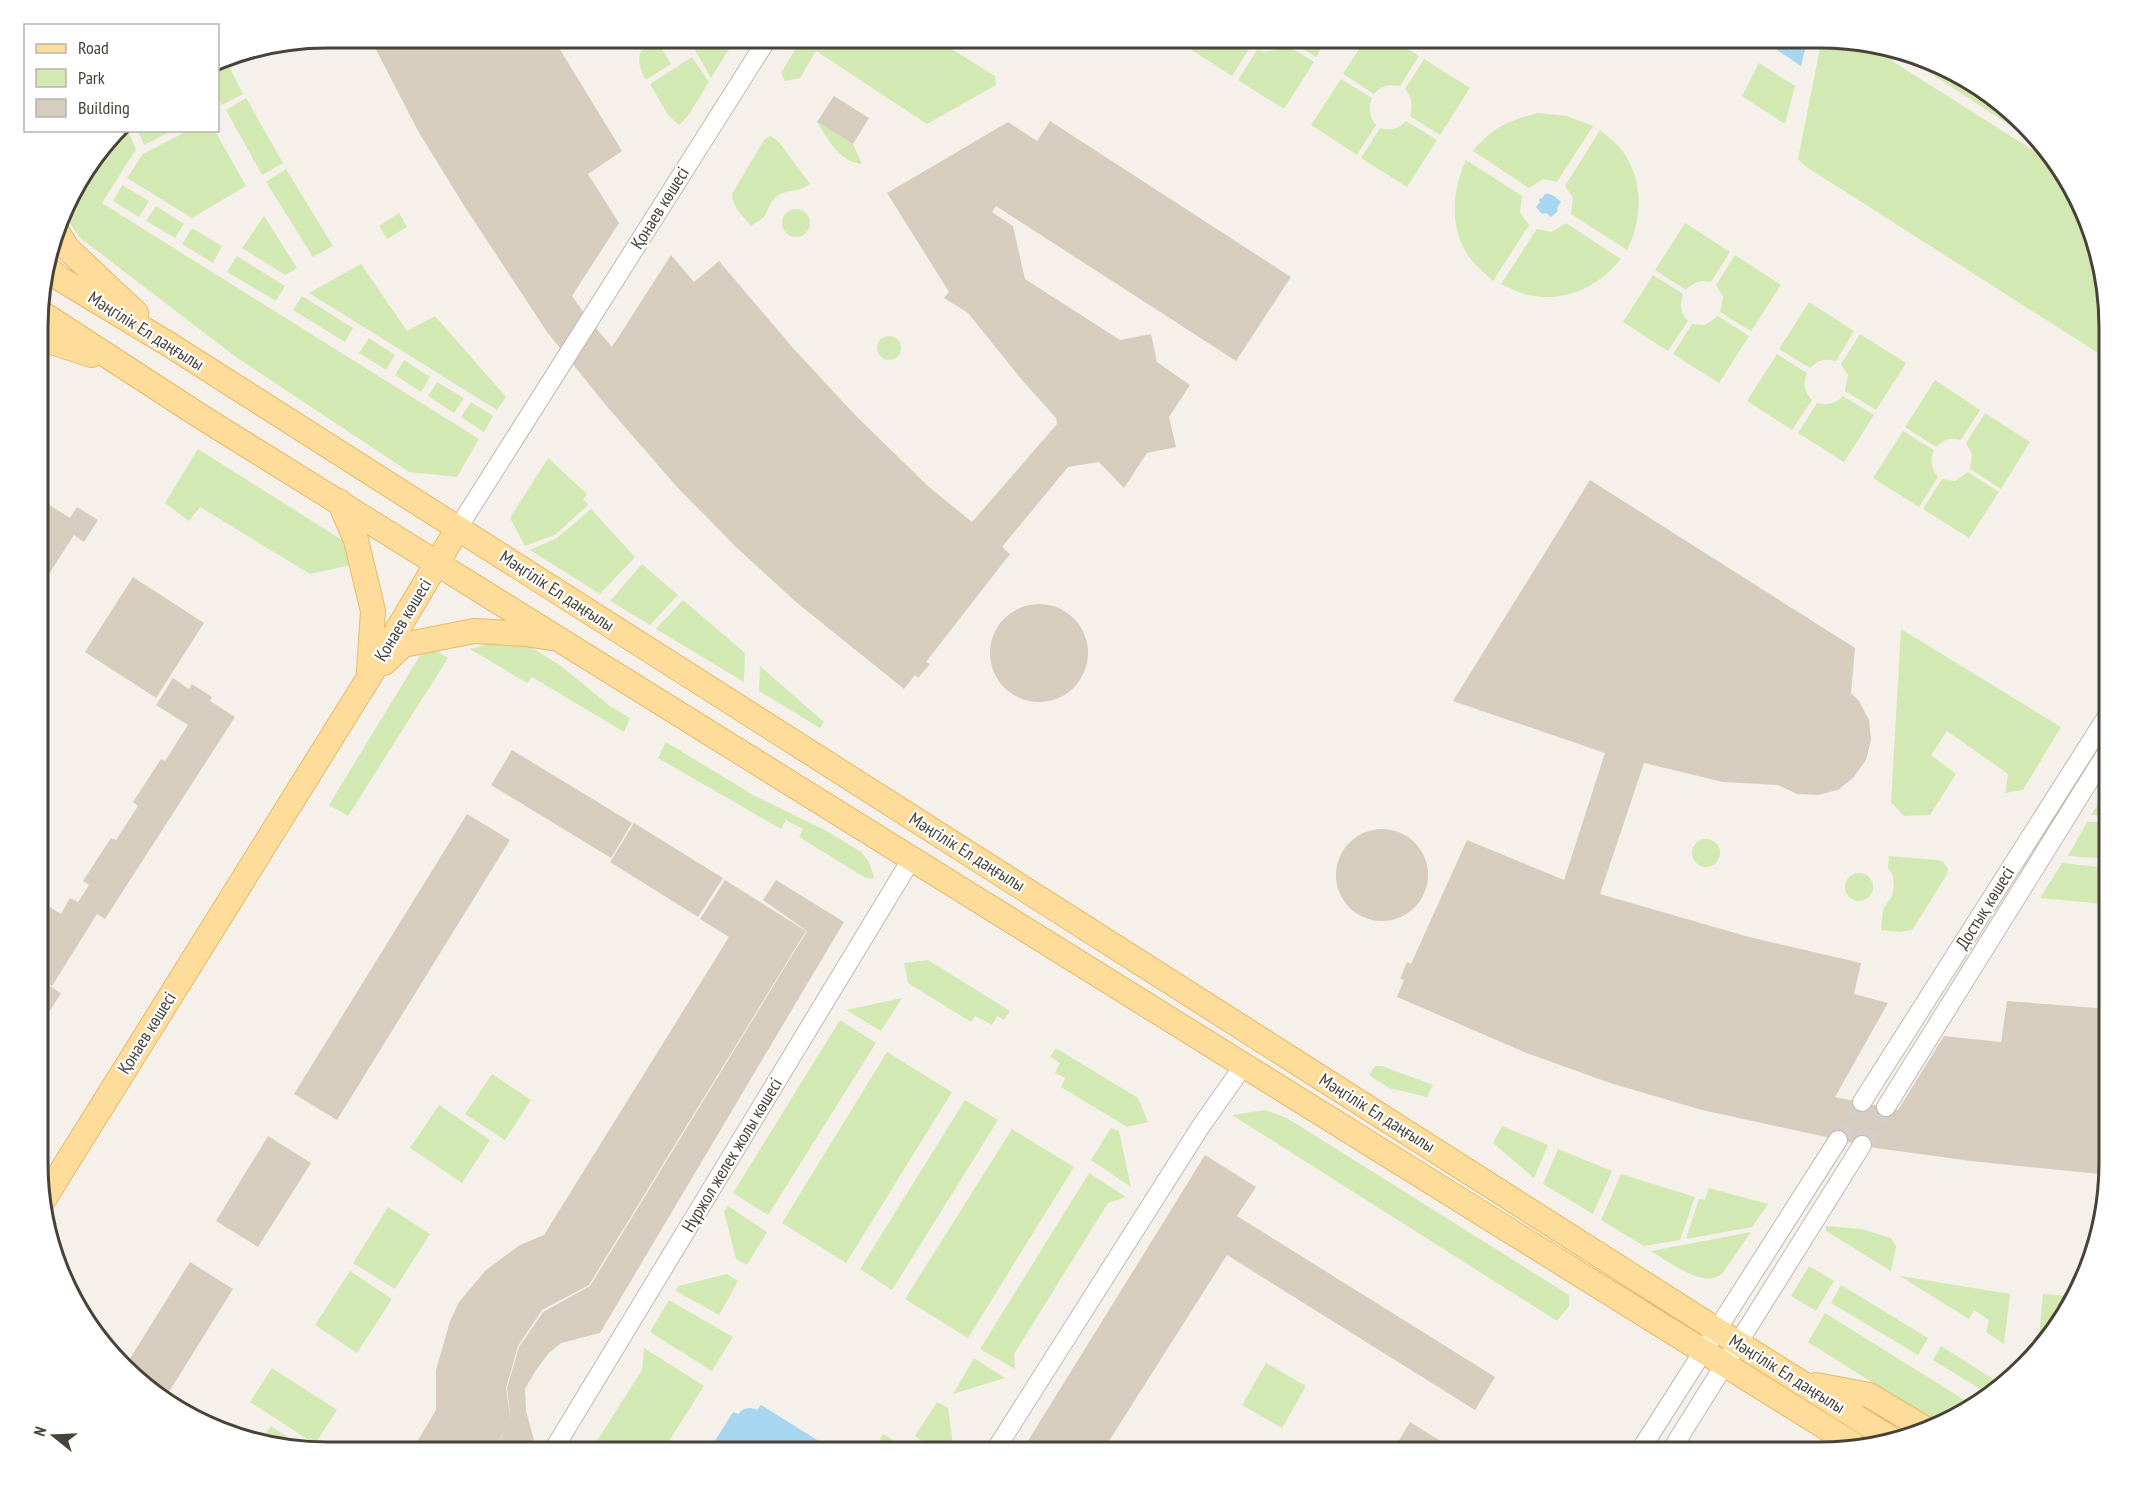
<svg xmlns="http://www.w3.org/2000/svg" width="2147" height="1490" font-family="'PT Sans Narrow',sans-serif">
<style>
.green{fill:#d3e9b3}
.water{fill:#a7d6f1}
.building{fill:#d7cdbf}
.lines{fill:none;stroke-linecap:round;stroke-linejoin:round}
.minor-tunnel{stroke:#d3cec6;stroke-width:18;stroke-dasharray:18 9;stroke-linecap:butt}
.minor-casing{stroke:#c1b9ac;stroke-width:20}
.major-casing{stroke:#e4ba69;stroke-width:26}
.minor{stroke:#fff;stroke-width:18}
.major{stroke:#fedd9a;stroke-width:24}
.labels{text-anchor:middle;stroke-width:4.5;stroke-linejoin:round;paint-order:stroke}
.street-label{font-size:18px;fill:#494238;stroke:#fff}
.rim{fill:none;stroke:#494238;stroke-width:3}
</style>
<rect width="100%" height="100%" fill="#f5f1ea"/>
<path class="green" d="M688,38H730L733,43L711,78Z
M802,38H934L995,76L996,85L927,124L816,51L800,78L785,81L781,73Z
M1193,38H1246L1251,46L1232,76L1187,47Z
M1285,38H1328L1316,57Z
M1366,38H1390L1419,56L1400,86C1389,84 1382,85 1374,94L1343,74Z
M1822,38H1839L1898,50L1892,61L2055,164L2071,182L2109,308V360L1805,166L1798,159Z
M651,41L660,46L671,64L646,80C638,65 634,52 651,41Z
M1283,43L1314,62L1284,109L1238,80L1257,50C1269,53 1275,51 1283,43Z
M1910,52L1996,97L2034,141L1907,58Z
M692,57L709,82L688,116L679,125L668,115L650,84Z
M225,58L243,94L222,105L218,96V59Z
M1424,59L1470,88L1440,135L1410,116C1413,105 1412,98 1405,89Z
M1759,63L1795,86L1785,124L1742,96Z
M1341,79L1372,98C1368,109 1369,116 1376,125L1357,155L1311,125Z
M246,98L283,163L262,175L226,110Z
M1538,113L1567,116L1593,126L1557,182L1543,179L1529,188L1473,151C1493,127 1508,121 1538,113Z
M1406,121L1437,140L1407,187L1361,158L1380,128C1391,131 1398,129 1406,121Z
M817,122L853,144L862,164C839,162 829,140 817,122Z
M120,130L128,131L136,149L102,203L479,439L457,477L409,472L236,357L79,237L63,213L67,199Z
M189,130L215,131L246,186L192,218L127,178L143,154Z
M1600,130C1607,136 1615,142 1621,149C1644,179 1643,219 1627,250L1571,214L1573,198L1565,186Z
M138,131H172L144,145Z
M770,136L778,141L810,184C800,192 788,189 777,196C769,202 769,210 764,217C761,220 755,223 751,226C743,216 732,207 732,194L764,140Z
M1466,160L1522,196L1520,212L1529,225L1493,281C1486,274 1478,268 1472,261C1449,232 1451,192 1466,160Z
M286,169L333,246L313,257L266,182Z
M122,185L149,201L139,217L113,201Z
M156,206L184,224L175,238L146,221Z
M782 223a14 14 0 1 1 28 0a14 14 0 1 1-28 0Z
M399,213L407,227L387,239L379,226Z
M264,216L297,268L285,275L242,248Z
M1566,223L1621,259C1598,287 1565,303 1528,295C1519,293 1510,288 1501,284L1537,229L1552,232Z
M1685,223L1730,252L1711,282C1700,280 1694,282 1686,290L1655,270Z
M192,228L222,246L213,263L182,244Z
M1735,255L1781,285L1751,331L1720,312L1723,297L1716,285Z
M237,256L285,286L276,301L227,272Z
M361,264L407,331L435,316L506,397L497,410L309,293Z
M1653,275L1683,294C1680,305 1680,312 1688,321L1668,351L1623,322Z
M302,296L353,328L345,342L293,310Z
M1809,302L1854,331L1836,361C1824,358 1818,360 1810,368L1779,349Z
M1718,316L1749,336L1719,383L1673,354L1692,324L1705,325Z
M1860,334L1906,363L1876,410L1845,391L1848,375L1841,364Z
M877 348a12 12 0 1 1 24 0a12 12 0 1 1-24 0Z
M369,338L395,355L386,370L359,353Z
M1777,354L1807,373C1803,384 1804,391 1812,400L1792,430L1747,401Z
M404,360L430,377L421,392L395,375Z
M1935,380L1980,410L1961,440C1950,437 1944,439 1936,447L1905,427Z
M437,382L464,398L454,413L428,396Z
M1843,396L1874,415L1844,462L1798,433L1817,403C1828,405 1835,404 1843,396Z
M471,402L493,416L484,432L461,417Z
M1985,413L2030,442L2001,489L1970,469L1972,454L1966,443Z
M1903,431L1934,450C1930,461 1931,468 1938,477L1919,507L1873,478Z
M198,449L369,557L366,562L310,574L200,507L189,521L165,503Z
M548,458L587,494L583,499L588,505L555,535L525,546L510,518Z
M1968,472L1999,492L1969,538L1923,509L1942,479L1955,481Z
M591,509L635,557L600,594L530,550L557,538Z
M642,564L678,595L650,625L610,601Z
M683,600L745,653L744,682L656,629Z
M1901,629L2061,727L2023,790L2005,793L2008,774L1947,731L1931,755L1956,774L1930,815L1904,816L1891,802Z
M491,643L526,644L561,666L610,706L630,718L624,732L532,677L527,683L470,649Z
M427,644L448,658L348,816L329,805Z
M760,666L824,722L820,728L759,691Z
M666,742L755,796L827,831L861,852L869,862L874,877L872,879L864,877L799,837L803,829L786,820L781,829L658,758Z
M2109,786V815H2091Z
M2087,822H2109V859L2068,856Z
M1692 853a14 14 0 1 1 28 0a14 14 0 1 1-28 0Z
M1889,856L1938,860L1943,862L1948,869L1947,874L1913,929L1901,932L1881,930L1883,909L1892,896L1894,886L1893,876L1888,868Z
M2062,863L2109,868L2106,904L2040,898Z
M1845 887a14 14 0 1 1 28 0a14 14 0 1 1-28 0Z
M928,960L1010,1011L1004,1020L997,1016L992,1025L975,1016L971,1022L908,983L904,963Z
M902,998L881,1031L846,1010Z
M840,1020L876,1043L768,1215L733,1193Z
M1056,1048L1138,1098L1148,1122L1127,1127L1061,1087L1065,1078L1055,1073L1060,1063L1050,1057Z
M887,1052L952,1092L846,1263L782,1223Z
M1375,1066H1382L1433,1085L1427,1097L1389,1088L1369,1075Z
M492,1074L531,1100L505,1140L465,1114Z
M965,1100L998,1120L892,1290L860,1269Z
M439,1105L490,1140L462,1183L410,1148Z
M1265,1110L1287,1118L1569,1295V1306L1557,1321L1232,1115Z
M1502,1126L1548,1145L1534,1178L1493,1143Z
M1111,1128L1119,1131L1131,1187L1091,1160Z
M1012,1129L1074,1167L968,1338L905,1299Z
M1558,1149L1612,1171L1593,1214L1543,1184Z
M1089,1173L1126,1197L1108,1203L1014,1354L1015,1369L980,1349Z
M1621,1174L1695,1197L1680,1240L1644,1246L1601,1220Z
M1709,1188L1768,1204L1752,1227L1686,1239L1699,1199L1705,1200Z
M728,1206L767,1232L747,1265L736,1259L724,1211Z
M388,1207L430,1234L395,1289L353,1263Z
M1826,1226L1861,1229L1891,1238L1896,1247L1891,1271L1826,1231Z
M1751,1232L1722,1274C1702,1289 1670,1262 1651,1251Z
M1809,1266L1834,1281L1816,1311L1791,1296Z
M350,1271L392,1299L357,1353L315,1325Z
M727,1274L738,1281L719,1315L676,1291L678,1286Z
M1900,1276L2010,1294L2004,1344L1986,1332L1989,1320L1974,1310L1969,1319Z
M1841,1285L1928,1338L1918,1355L1831,1303Z
M2043,1294L2073,1296L2050,1339L2038,1349Z
M669,1300L733,1337L712,1371L650,1332Z
M1825,1313L1971,1404L1948,1423L1940,1425L1808,1342Z
M1941,1346L1998,1382L1985,1392L1933,1360Z
M644,1348L704,1386L662,1452H590L642,1370Z
M974,1358L1005,1378L953,1394Z
M1266,1363L1306,1386L1282,1428L1242,1405Z
M272,1368L337,1410L315,1444L250,1402Z
M937,1402L948,1408L954,1452H938L915,1436Z
M271,1426L310,1452L260,1442Z
M883,1434L913,1452H872Z"/>
<path class="water" d="M1777,38H1808L1801,66L1777,50Z
M1546,193L1554,196L1561,202L1557,208L1558,211L1551,217L1546,213L1542,214L1536,207L1540,202L1539,199L1542,198Z
M761,1405L822,1443L818,1448L822,1452H708L733,1412L738,1414C743,1408 750,1406 757,1410Z"/>
<path class="building" d="M370,38H553L622,151L588,174L619,223L572,296L589,320L612,347L671,255L694,282L719,261L793,348L855,415L929,487L972,522L1057,424L1056,418L1022,380L968,313L944,298L949,292L887,193L1008,122L1037,141L1050,121L1291,277L1236,361L996,206L992,212L1013,226L1025,279L1120,340L1151,334L1157,362L1190,385L1169,417L1176,447L1147,453L1124,488L1099,462L1068,467L1002,547L1010,554L926,662L930,664L918,678L915,675L904,689L796,602L736,547L677,487L604,403L547,332L463,204L418,131Z
M834,96L869,118L853,144L817,122Z
M1590,480L1855,648L1851,693L1859,701L1869,720L1871,740L1866,760L1854,777L1838,790L1818,795L1797,794L1778,785L1723,782L1644,763L1600,894L1749,937L1861,963L1854,994L1888,1003L1835,1097L1898,1110L1944,1036L2001,1042L2007,1001L2109,1009V1175L1971,1161L1876,1148L1702,1110L1610,1083L1524,1052L1397,997L1404,980L1400,979L1407,962L1411,964L1467,840L1564,880L1605,753L1453,701Z
M40,499L70,518L77,507L98,520L84,542L74,535L47,577L40,572Z
M133,577L204,623L156,698L85,652Z
M990 653a49 49 0 1 1 98 0a49 49 0 1 1-98 0Z
M173,678L189,689L192,684L212,697L210,701L235,717L105,919L97,914L52,986L40,979V901L61,914L70,898L78,902L89,885L83,881L111,838L116,840L138,806L133,802L161,759L165,761L188,725L156,705Z
M512,750L632,823L611,858L491,785Z
M467,814L510,840L337,1120L294,1094Z
M634,823L723,878L698,917L610,862Z
M1336 875a46 46 0 1 1 92 0a46 46 0 1 1-92 0Z
M725,880L806,931L589,1285L542,1310L518,1346L506,1388L511,1423L507,1388L519,1347L543,1312L590,1286L807,931L763,900L776,880L844,922L600,1333L561,1343L549,1353L536,1370L525,1389L526,1411L534,1440L526,1452H493L506,1429L492,1452H411L436,1410V1370L450,1321L459,1302L486,1270L520,1245L544,1235L729,937L700,919Z
M40,980L61,993L40,1027Z
M268,1136L311,1163L258,1247L216,1221Z
M1205,1155L1256,1187L1237,1216L1495,1377L1475,1410L1227,1255L1102,1452H1021Z
M190,1262L233,1289L164,1400L151,1393L126,1365Z
M1410,1422L1453,1449L1451,1452H1392Z"/>
<g class="lines">
<path class="minor-tunnel" d="M1838,1140L1862,1102
M1862,1145L1886,1107"/>
<g class="minor-casing">
<path id="minor" d="M458,528L768,38
M1862,1102L2109,713
M1886,1107L2109,749
M552,1452L912,858
M994,1452L1201,1126L1244,1065
M1639,1452L1838,1140
M1670,1452L1862,1145"/>
</g>
<g class="major-casing">
<path id="major" d="M57,232L68,249L136,313
M47,267L59,278L170,345L1717,1330L1888,1437
M40,312L200,416L1854,1445
M40,338L91,355
M339,501L356,540L373,611L369,671
M384,663L403,645L474,631L526,634L551,638
M41,1204L368,679L458,528
M1816,1385L1869,1395L1924,1428"/>
</g>
<use href="#minor" class="minor"/>
<use href="#major" class="major"/>
</g>
<g class="labels">
<g class="street-label">
<text transform="translate(660 208) rotate(-58)" y="6">Қонаев көшесі</text>
<text transform="translate(146 331) rotate(32)" y="6">Мәңгілік Ел даңғылы</text>
<text transform="translate(557 591) rotate(33)" y="6">Мәңгілік Ел даңғылы</text>
<text transform="translate(403 620) rotate(-59)" y="6">Қонаев көшесі</text>
<text transform="translate(967 852) rotate(32)" y="6">Мәңгілік Ел даңғылы</text>
<text transform="translate(1985 908) rotate(-58)" y="6">Достық көшесі</text>
<text transform="translate(147 1033) rotate(-58)" y="6">Қонаев көшесі</text>
<text transform="translate(1377 1113) rotate(32)" y="6">Мәңгілік Ел даңғылы</text>
<text transform="translate(732 1155) rotate(-59)" y="6">Нұржол желек жолы көшесі</text>
<text transform="translate(1787 1374) rotate(32)" y="6">Мәңгілік Ел даңғылы</text>
</g>
</g>
<path d="M0 0H2147V1490H0ZM327 48H1820A279 279 0 0 1 2099 327V1163A279 279 0 0 1 1820 1442H327A279 279 0 0 1 48 1163V327A279 279 0 0 1 327 48Z" fill="#fff" fill-rule="evenodd"/>
<path class="rim" d="M327 48H1820A279 279 0 0 1 2099 327V1163A279 279 0 0 1 1820 1442H327A279 279 0 0 1 48 1163V327A279 279 0 0 1 327 48Z"/>
<rect x="24" y="24" width="195" height="108" fill="#ffffff" stroke="#b6b3af" stroke-width="1.5"/>
<rect x="36" y="44" width="30" height="9" fill="#fedd9a" stroke="#b6b3af" stroke-width="1.5"/>
<text x="78" y="54" font-size="18" fill="#494238">Road</text>
<rect x="36" y="69" width="30" height="18" fill="#d3e9b3" stroke="#b6b3af" stroke-width="1.5"/>
<text x="78" y="84" font-size="18" fill="#494238">Park</text>
<rect x="36" y="99" width="30" height="18" fill="#d7cdbf" stroke="#b6b3af" stroke-width="1.5"/>
<text x="78" y="114" font-size="18" fill="#494238">Building</text>
<g transform="translate(54 1436) rotate(288)" stroke="#ffffff" stroke-width="4.5" paint-order="stroke">
<path d="M0-4.5L10 22L0 15L-10 22Z" fill="#494238"/>
<text y="-9" font-size="16" font-weight="bold" text-anchor="middle" fill="#494238">N</text>
</g>
</svg>
